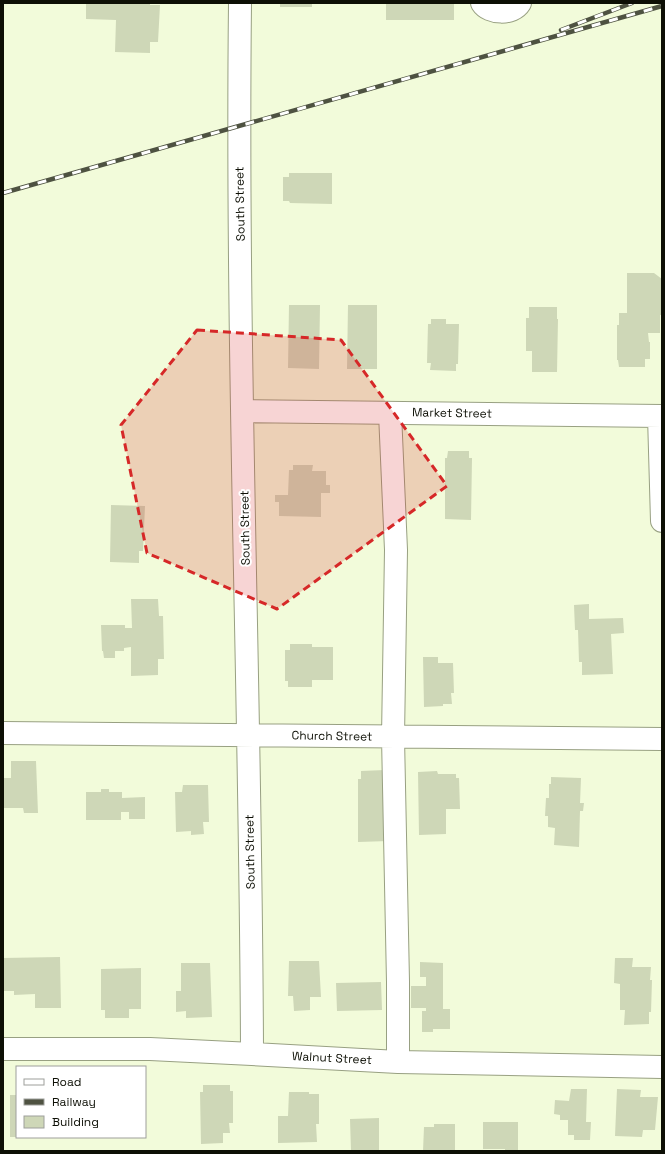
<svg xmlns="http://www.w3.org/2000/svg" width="665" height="1154" font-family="'Space Grotesk',sans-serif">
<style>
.building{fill:#ced7b7}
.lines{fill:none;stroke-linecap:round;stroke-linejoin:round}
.minor-casing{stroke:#98a082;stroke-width:24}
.minor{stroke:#fff;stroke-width:22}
.rail-casing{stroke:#4e5241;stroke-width:4.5}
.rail{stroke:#fff;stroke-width:3;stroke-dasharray:9;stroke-linecap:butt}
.marked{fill:#d62828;fill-opacity:0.2;stroke:#d62828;stroke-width:3;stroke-dasharray:8 5;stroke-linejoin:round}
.labels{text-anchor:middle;stroke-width:4;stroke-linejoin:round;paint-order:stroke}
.street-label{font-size:12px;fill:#0d0f05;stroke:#fff}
</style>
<rect width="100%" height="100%" fill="#f2fbda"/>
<path class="building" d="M86,3H150V5H160L158,42H150V53L115,52L116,20L86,19Z
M280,3H312V7H280Z
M386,3H454V20H386Z
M289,173H332V204L290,203L289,201H283V177H289Z
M627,273H654L662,279V315H660V333H648L649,342H650V359H645V367H619L618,360H617V325H619V313H627Z
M289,305H320L319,369L288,368Z
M348,305H377V369H347Z
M529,307H557V319H558L557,372H532V351H526V318H529Z
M431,319H446V324H459L458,364H456V371L430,370L431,363H427L428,324H431Z
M448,451H469V458H472L471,520L445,519V458H447Z
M293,465H313L312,471H326V485H330V493H321V517L279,516V502H275V495H288L289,470H293Z
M111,505L145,506L143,551H139V563L110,562Z
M131,599H158L159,616H163L164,659H158V675L131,676V647L124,648V651H115V658H104L103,651H102L101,625H125V628H132Z
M589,604V619L623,618L624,633L611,634L613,674L582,675V662H579L578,630H575L574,605Z
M290,644H312V647H333V680H312V687H288V681H285V650H290Z
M423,657H438V663H453L454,693H451L452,704H443V706L424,707Z
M11,761H36L38,813H24L23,808H3V778H11Z
M385,770L389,841L358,842V779H361V771Z
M437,771L438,774H456V778H459L460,809H446V834L419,835L418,772Z
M551,777L581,778L580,803H584L583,811H580L579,847L554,845L555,828L548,827V816H545L546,798H549V784H551Z
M183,785H208L209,822H203L204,834L191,835V831L176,832L175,792H182Z
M101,789H109V792H122V798L145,797V819H129V812H121V820H86V792H101Z
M60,957L61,1008H35V994L14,995V991H3V958Z
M615,958H633L632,967H651L650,980H652L651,1012H649V1024L624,1025L625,1010H620V984L614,983Z
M289,961H319L321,997H310V1010L294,1011L293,996H288Z
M420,962L443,963V1009H450V1029H433V1032H422V1011H426V1008H411V986H426V977H420Z
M181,963H210L212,1017L186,1018V1011L176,1012V991H181Z
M141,968V1009H129V1018H105V1010H101V969Z
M381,982L382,1010L337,1011L336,983Z
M203,1085H230V1091H233V1123H229L230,1133H223V1143L201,1144L200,1092H203Z
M571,1089H587L586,1122H591L590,1140H574V1135H568V1120H560V1115L554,1114L555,1100L569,1101Z
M617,1089L641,1090L640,1097H658L655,1130H643L642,1137L615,1136Z
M289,1092H309V1094H319V1124H316L317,1142L278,1143V1116H288Z
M10,1095H17V1137H10Z
M379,1118V1151H351L350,1119Z
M483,1122H518V1151H505V1149H483Z
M434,1124H455V1151H423L424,1127H434Z"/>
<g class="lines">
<g class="minor-casing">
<path id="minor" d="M240,3C236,353 251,703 252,1054
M482,3C489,14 513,15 520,3
M243,411L662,416
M390,413L396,550L393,737L398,982V1062
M659,416L662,521
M3,733L662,739
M3,1049H150L252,1054L398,1062L662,1067"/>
</g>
<use href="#minor" class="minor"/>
<g class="rail-casing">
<path id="rail" d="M561,30L632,3
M3,193L662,6"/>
</g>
<use href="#rail" class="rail"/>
</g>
<path class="marked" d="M197,330L341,340L447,486L277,609L147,553L121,425Z"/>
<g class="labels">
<g class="street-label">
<text transform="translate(240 204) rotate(-91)" y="4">South Street</text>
<text transform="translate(452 413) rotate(1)" y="4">Market Street</text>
<text transform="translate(245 528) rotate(-91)" y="4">South Street</text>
<text transform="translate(332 736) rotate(1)" y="4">Church Street</text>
<text transform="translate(250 852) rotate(-91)" y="4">South Street</text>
<text transform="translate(332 1058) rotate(3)" y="4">Walnut Street</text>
</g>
</g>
<rect width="665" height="1154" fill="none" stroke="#0d0f05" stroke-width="8"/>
<rect x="16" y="1066" width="130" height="72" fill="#ffffff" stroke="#9e9f9b"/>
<rect x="24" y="1079" width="20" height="6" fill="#ffffff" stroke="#9e9f9b"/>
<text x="52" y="1086" font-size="12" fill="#0d0f05">Road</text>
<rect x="24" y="1099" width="20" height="6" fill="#4e5241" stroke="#9e9f9b"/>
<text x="52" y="1106" font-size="12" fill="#0d0f05">Railway</text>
<rect x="24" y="1116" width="20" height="12" fill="#ced7b7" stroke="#9e9f9b"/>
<text x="52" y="1126" font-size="12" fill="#0d0f05">Building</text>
</svg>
